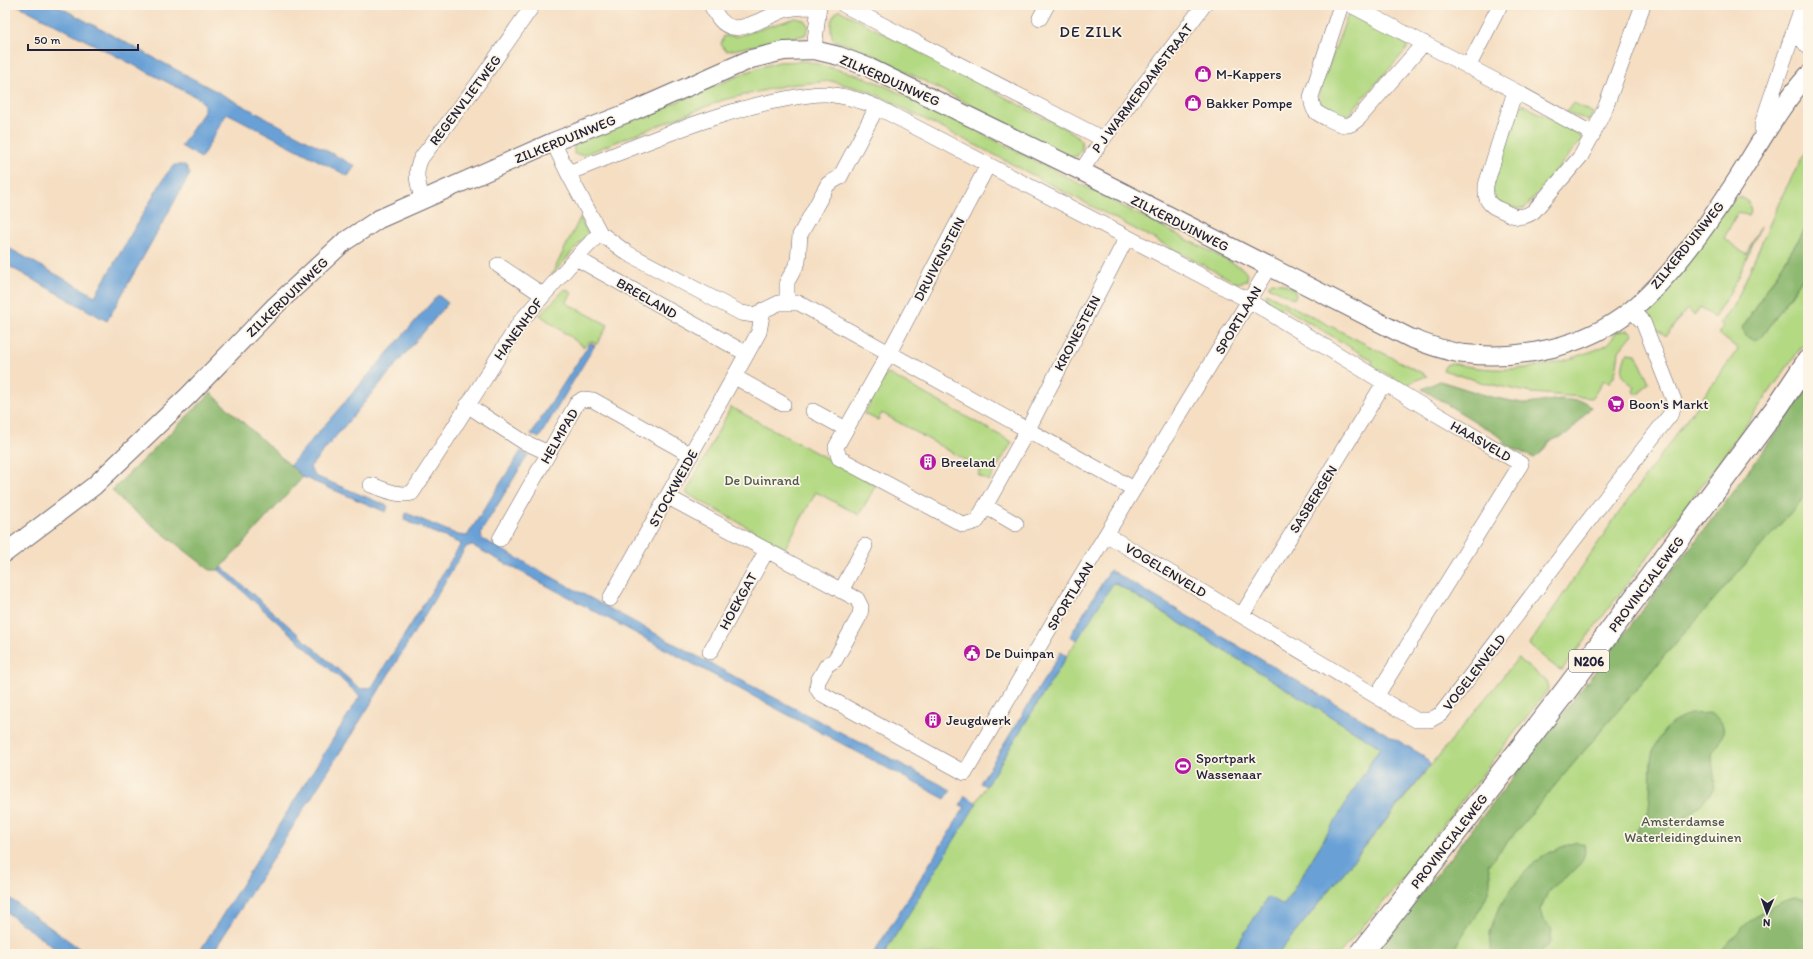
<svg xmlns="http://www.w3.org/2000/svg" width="1813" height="959" font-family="Itim,sans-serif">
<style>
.green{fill:#b3d983;stroke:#6a7e5f}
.forest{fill:#8eb971;stroke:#586e56}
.water{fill:#69a1d7;stroke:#466289}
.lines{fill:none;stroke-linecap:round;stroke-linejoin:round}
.minor-casing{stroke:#6c646a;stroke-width:16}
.tertiary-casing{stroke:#6c646a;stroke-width:20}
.primary-casing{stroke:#6c646a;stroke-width:24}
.minor{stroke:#fff;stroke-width:15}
.tertiary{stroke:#fff;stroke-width:18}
.primary{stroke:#fff;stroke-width:22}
.labels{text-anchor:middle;stroke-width:3.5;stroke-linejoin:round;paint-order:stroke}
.shield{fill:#fcf5e5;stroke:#63616e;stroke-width:1}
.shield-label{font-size:13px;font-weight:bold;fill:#22223b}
.poi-label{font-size:14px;fill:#22223b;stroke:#fcf5e5;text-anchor:start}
.street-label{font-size:14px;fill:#22223b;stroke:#fcf5e5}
.park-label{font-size:14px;fill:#4e5951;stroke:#fcf5e5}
.quarter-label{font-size:16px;letter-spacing:1px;fill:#22223b;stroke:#fcf5e5}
</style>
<rect width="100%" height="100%" fill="#fcf5e5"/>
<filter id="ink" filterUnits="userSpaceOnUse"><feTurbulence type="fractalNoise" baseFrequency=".025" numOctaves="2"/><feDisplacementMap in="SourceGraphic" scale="8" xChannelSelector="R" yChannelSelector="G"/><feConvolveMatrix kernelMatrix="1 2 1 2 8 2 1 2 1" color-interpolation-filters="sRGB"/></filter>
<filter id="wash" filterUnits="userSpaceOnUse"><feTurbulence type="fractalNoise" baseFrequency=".012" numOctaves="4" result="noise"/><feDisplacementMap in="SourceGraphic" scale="16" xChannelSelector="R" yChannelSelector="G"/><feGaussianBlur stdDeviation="0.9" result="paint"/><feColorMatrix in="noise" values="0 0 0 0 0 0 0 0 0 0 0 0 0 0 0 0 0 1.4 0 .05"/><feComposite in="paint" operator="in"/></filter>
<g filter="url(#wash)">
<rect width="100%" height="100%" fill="#f5dec2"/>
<path class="green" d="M839,10L1075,134L1081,141L1082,149L1077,156L1071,157L866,51L833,40C830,29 829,18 839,10Z
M1350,15L1407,44V49L1346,117L1341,118C1325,111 1317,109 1320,89L1347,17Z
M796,18L804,20L809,27L805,35L733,50L726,51L721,44L724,36H738Z
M806,61L858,75L879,83L1001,143L1242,268L1247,274V281L1237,283L993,154L871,92L831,81L787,85L723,100L583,155L574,154V145L757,68L779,62Z
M1574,103L1593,113L1589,121L1566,112Z
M1522,104L1580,135L1582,139L1525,208C1517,210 1497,205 1494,196C1492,193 1493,187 1493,184L1519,109Z
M1808,146V225L1742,328L1763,336L1808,270V338L1723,457L1562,670L1558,669L1529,645L1613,521L1738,349L1718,333L1724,326L1720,323L1735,304L1782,196Z
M1735,197H1741L1749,202L1751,212L1749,216L1738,212L1724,238L1746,255L1760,227L1737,281L1714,318L1701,307L1694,315L1687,309L1666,336C1652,325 1644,321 1651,301Z
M580,218L588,234L551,276Z
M1272,282L1281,283L1293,288L1296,295L1294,299L1268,286Z
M565,289L572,293L566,303L608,325L597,344L590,341L584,347L540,315Z
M1266,293L1420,372L1427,376L1411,382L1408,387L1372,365V360L1283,307L1276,309L1267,302Z
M1629,330L1633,334L1619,351L1617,366L1614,376L1609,383L1604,380L1592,398L1532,393L1484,383L1443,370L1446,365L1451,363C1496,374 1539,370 1581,355C1589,352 1603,348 1609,343C1612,340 1614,335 1616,332Z
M1627,353L1636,354L1649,382L1638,395L1633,391L1635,387C1632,384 1624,380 1623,376C1621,371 1624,357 1627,353Z
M887,373L1012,442L989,481L978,475L981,469L882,413L878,420L864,414Z
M731,407L876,485L859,515L816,492L785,548L686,493Z
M1808,490V954H1412L1665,655Z
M1113,582L1380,747L1284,905L1268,897L1231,954H884L986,786Z
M1518,658L1547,682L1549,688L1388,897L1339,954H1278Z"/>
<path class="forest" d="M1808,225V270L1763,336L1754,341L1746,336L1742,328Z
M1440,381L1491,397L1527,404L1561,399L1586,402L1591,407L1570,432L1549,442L1542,452L1534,458L1504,444L1502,438L1422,389Z
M1808,388V493L1665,655L1488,865C1497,891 1477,912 1464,933C1459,940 1456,947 1451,954H1373C1469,835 1563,714 1656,592C1708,525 1759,458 1808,388Z
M211,393L303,477L219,570H210L125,504L112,490Z
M1709,713C1723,720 1727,727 1720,742C1718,746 1715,749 1713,752C1710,761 1716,775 1714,786C1709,804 1664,834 1646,840L1640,838L1636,832C1641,823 1647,817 1649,807C1651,792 1650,776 1651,761C1653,741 1670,718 1691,714C1697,713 1703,714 1709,713Z
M1577,842L1584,844C1590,867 1562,877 1550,890C1545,896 1543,904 1540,910L1543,920L1552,929L1550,943L1537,954L1493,953C1477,928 1520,872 1541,858C1552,850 1564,846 1577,842Z
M1795,898L1808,899V954H1720C1738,928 1763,906 1795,898Z"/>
<path class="water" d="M17,5H56L355,166L348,176L227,113L201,158L181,146L204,112V104L198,98Z
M174,165H185L190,174L107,321L5,264V246L95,296L165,176Z
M438,295L448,303L310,467L315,476L388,506L386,512L303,477L290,465Z
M590,343L595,345L539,438L531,434Z
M521,451L528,455L481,532L482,539L750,685L951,790L945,799L471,545L466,547L370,705L212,954H198L360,696L219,570L222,567L360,689L372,687L461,544L404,520L406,513L458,535L467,536Z
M1110,570L1424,756L1430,765L1278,954H1231L1268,897L1284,905L1380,747L1114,582L1077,640L1070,636Z
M1061,652L1067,656L986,786L980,783Z
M965,796L977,803L884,954H873L965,807L960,805Z
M5,895L87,954H62L5,911Z"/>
</g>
<g filter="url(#ink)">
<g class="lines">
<g class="minor-casing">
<path id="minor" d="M711,5C716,14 721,25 732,27C743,31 773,14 785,10C796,6 808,7 819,7
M844,5L1103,139
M1341,5L1311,97C1312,102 1312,108 1316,112C1320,115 1339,125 1345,125C1350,126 1354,122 1358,119L1424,43
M1351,5L1515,91L1593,134
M1040,18L1047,5
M1794,30L1808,47
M814,50L819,5
M1468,67L1500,5
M1515,91L1486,185C1486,190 1485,196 1488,201C1491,206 1496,208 1501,210C1514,217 1522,220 1534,211L1581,156L1593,134L1606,106L1643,5
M1762,139V124L1802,7
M553,142L568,173L600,233L627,253L741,313L754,315L779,303H799L1134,489
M988,165L889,353L836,447L839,458L964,525L977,521L1028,429L1127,237
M1081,171L1103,139L1204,5
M568,173C636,147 704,116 775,101C792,98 810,93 827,94C844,96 861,100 877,107L1250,301L1416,402L1521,464L1377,695
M423,200C418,185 413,172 422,157L477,85L533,5
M600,233L576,258L747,354
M498,265L543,295
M787,302V282L798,262L800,235L828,184L840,177L877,107
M735,377L783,404
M467,405L524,442L549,453
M813,411L846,429
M371,485C384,489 398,497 412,493L440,450L520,322L576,258
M668,497L857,599L861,607L860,615L835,660L827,665L818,681L817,688L820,693L965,773L1065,602L1269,268
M985,506L1016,524
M1107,535L1416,720H1430L1441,714C1518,615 1592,514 1670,415L1675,403L1643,322L1631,310
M500,539L577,403L583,399L593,400L691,455
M841,591L865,546
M610,599L759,332L763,310
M1242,615L1384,383
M710,652L767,550"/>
</g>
<g class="tertiary-casing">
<path id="tertiary" d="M5,553L94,486L189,395L276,305L344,242L379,219L553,142L635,110L751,59L784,51L814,50L839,56L870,68L1081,171L1410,338C1427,344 1446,352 1465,354C1521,360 1585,347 1630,311C1668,281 1704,230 1730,190C1756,151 1777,109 1808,75"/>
</g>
<g class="primary-casing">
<path id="primary" d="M1361,954L1567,689L1778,406L1808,361"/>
</g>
<use href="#minor" class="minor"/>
<use href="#tertiary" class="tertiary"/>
<use href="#primary" class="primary"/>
</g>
</g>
<defs>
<g id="shop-disc" transform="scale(0.9)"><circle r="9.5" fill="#b5179e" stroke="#fcf5e5"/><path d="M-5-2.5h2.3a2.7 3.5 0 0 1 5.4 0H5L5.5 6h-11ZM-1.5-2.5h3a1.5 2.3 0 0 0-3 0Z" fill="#fff"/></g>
<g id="supermarket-disc" transform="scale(0.9)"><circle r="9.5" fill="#b5179e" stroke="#fcf5e5"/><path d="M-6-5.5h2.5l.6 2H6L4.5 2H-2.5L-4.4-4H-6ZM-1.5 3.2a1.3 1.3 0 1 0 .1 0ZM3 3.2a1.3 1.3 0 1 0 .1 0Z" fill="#fff"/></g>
<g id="building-disc" transform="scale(0.9)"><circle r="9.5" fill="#b5179e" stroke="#fcf5e5"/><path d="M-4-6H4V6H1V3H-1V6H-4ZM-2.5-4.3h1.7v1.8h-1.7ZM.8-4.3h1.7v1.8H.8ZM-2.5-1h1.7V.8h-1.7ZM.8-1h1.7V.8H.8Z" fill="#fff"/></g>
<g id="civic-disc" transform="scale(0.9)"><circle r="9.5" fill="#b5179e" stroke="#fcf5e5"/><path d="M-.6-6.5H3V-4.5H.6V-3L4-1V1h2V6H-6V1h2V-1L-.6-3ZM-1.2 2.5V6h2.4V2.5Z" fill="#fff"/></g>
<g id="stadium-disc" transform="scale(0.9)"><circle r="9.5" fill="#b5179e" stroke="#fcf5e5"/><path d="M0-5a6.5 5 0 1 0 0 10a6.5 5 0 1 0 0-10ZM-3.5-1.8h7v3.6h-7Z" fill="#fff"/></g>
</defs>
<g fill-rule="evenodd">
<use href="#shop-disc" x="1203" y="74"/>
<use href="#shop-disc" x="1193" y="103"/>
<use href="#supermarket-disc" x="1616" y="404"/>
<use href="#building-disc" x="928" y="462"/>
<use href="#civic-disc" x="972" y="653"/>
<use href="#building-disc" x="933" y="720"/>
<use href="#stadium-disc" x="1183" y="766"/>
</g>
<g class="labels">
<rect class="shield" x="1569" y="650" width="40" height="22" rx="3"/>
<g class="shield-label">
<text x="1589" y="666">N206</text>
</g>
<g class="poi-label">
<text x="1216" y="79">M-Kappers</text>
<text x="1206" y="108">Bakker Pompe</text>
<text x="1629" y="409">Boon's Markt</text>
<text x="941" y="467">Breeland</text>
<text x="985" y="658">De Duinpan</text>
<text x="946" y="725">Jeugdwerk</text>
<text x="1196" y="763">Sportpark<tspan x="1196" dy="16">Wassenaar</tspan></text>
</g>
<g class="street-label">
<text transform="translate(890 80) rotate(24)" y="5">ZILKERDUINWEG</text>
<text transform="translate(1142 88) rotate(-53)" y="5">P J WARMERDAMSTRAAT</text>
<text transform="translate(465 100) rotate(-53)" y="5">REGENVLIETWEG</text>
<text transform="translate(565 139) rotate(-22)" y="5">ZILKERDUINWEG</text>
<text transform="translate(1180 223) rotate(27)" y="5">ZILKERDUINWEG</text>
<text transform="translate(1687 245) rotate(-51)" y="5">ZILKERDUINWEG</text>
<text transform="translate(939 259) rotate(-62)" y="5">DRUIVENSTEIN</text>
<text transform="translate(287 297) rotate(-44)" y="5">ZILKERDUINWEG</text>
<text transform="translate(647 298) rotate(30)" y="5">BREELAND</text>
<text transform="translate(1238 320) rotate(-59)" y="5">SPORTLAAN</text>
<text transform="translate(518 329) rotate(-54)" y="5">HANENHOF</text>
<text transform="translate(1077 333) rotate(-62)" y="5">KRONESTEIN</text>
<text transform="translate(559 436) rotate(-60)" y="5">HELMPAD</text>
<text transform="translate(1481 441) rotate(30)" y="5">HAASVELD</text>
<text transform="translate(673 488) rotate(-61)" y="5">STOCKWEIDE</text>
<text transform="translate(1313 499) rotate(-58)" y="5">SASBERGEN</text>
<text transform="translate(1166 570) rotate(31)" y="5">VOGELENVELD</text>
<text transform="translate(1646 584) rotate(-53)" y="5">PROVINCIALEWEG</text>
<text transform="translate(1070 596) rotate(-59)" y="5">SPORTLAAN</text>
<text transform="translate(738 601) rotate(-61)" y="5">HOEKGAT</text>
<text transform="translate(1474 672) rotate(-52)" y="5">VOGELENVELD</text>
<text transform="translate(1449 841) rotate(-52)" y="5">PROVINCIALEWEG</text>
</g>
<g class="park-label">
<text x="762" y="485">De Duinrand</text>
<text x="1683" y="826">Amsterdamse<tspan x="1683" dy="16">Waterleidingduinen</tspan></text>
</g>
<g class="quarter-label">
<text x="1091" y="37">DE ZILK</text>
</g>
</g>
<rect width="1813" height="959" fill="none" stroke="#fcf5e5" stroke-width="20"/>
<g transform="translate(1767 913) rotate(182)" stroke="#fcf5e5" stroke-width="3" paint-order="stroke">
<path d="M0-3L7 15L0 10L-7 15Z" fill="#22223b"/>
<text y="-6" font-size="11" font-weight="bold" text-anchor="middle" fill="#22223b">N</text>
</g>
<path d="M28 44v6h110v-6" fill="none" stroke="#22223b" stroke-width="2"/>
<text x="34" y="44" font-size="12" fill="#22223b" stroke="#fcf5e5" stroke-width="3" paint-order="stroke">50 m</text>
</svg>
